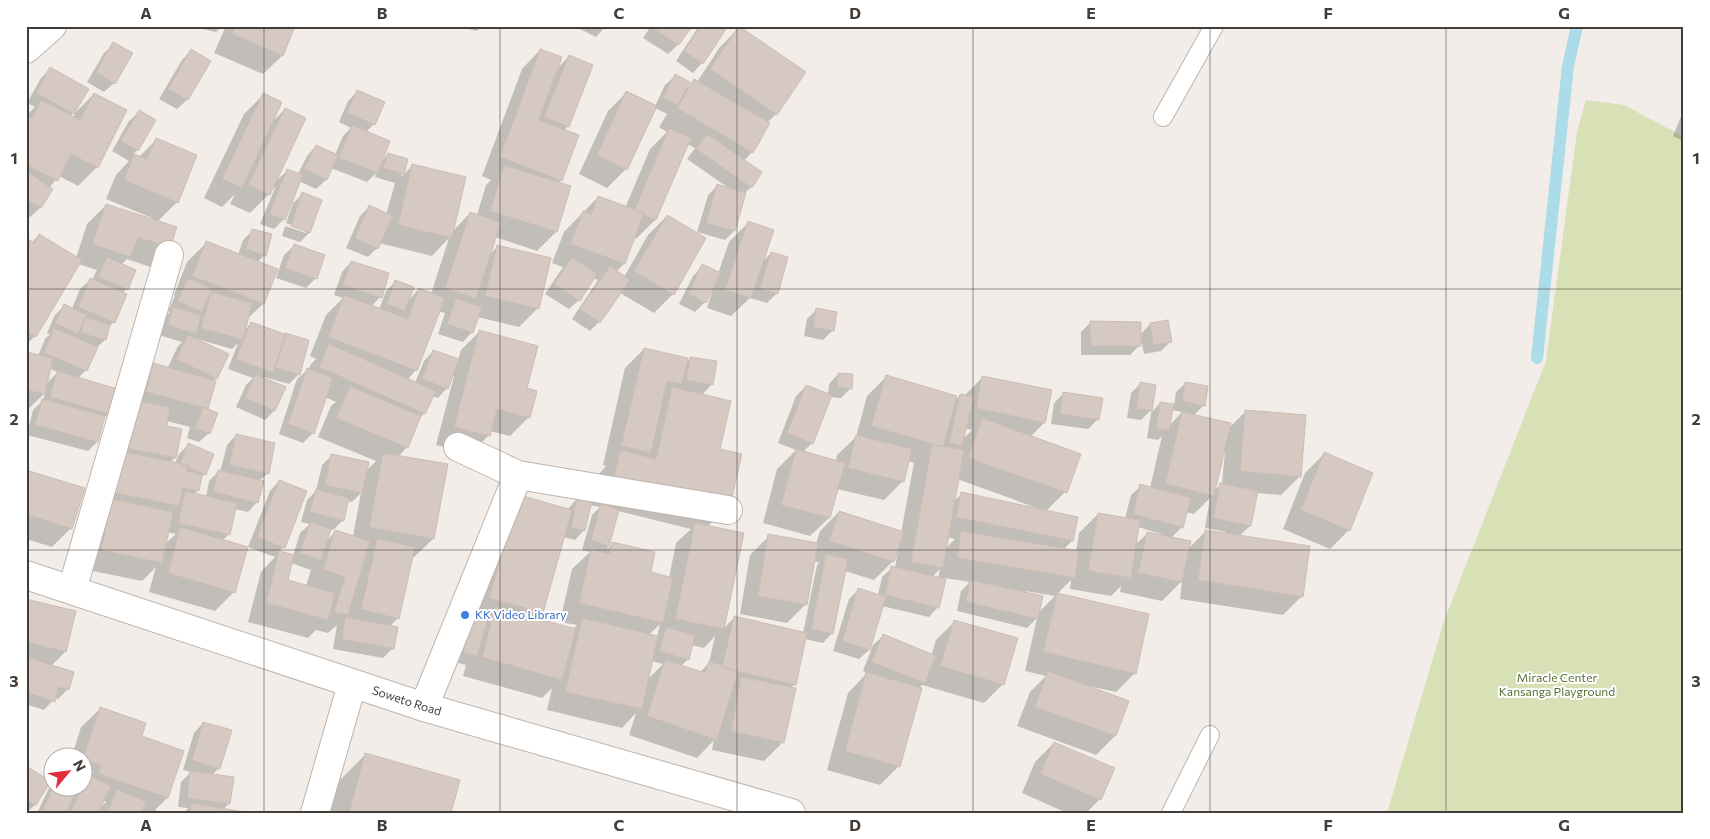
<svg xmlns="http://www.w3.org/2000/svg" width="1710" height="839" font-family="Commissioner,sans-serif">
<style>
.green{fill:#d7e1b5}
.shadow{fill:#0003;fill-rule:evenodd}
.lines{fill:none;stroke-linecap:round;stroke-linejoin:round}
.stream{stroke:#abdce7;stroke-width:12}
.building{fill:#d5c9c1;stroke:#ccbdb3}
.service-casing{stroke:#bfb5ae;stroke-width:20}
.minor-casing{stroke:#bfb5ae;stroke-width:30}
.tertiary-casing{stroke:#bfb5ae;stroke-width:30}
.service{stroke:#fff;stroke-width:18}
.minor{stroke:#fff;stroke-width:28}
.tertiary{stroke:#fff;stroke-width:28}
.grid{fill:none;stroke:#443c37;stroke-width:1;stroke-opacity:0.55}
.shop-dot{fill:#3f7fe0;stroke:#fff;stroke-width:2}
.labels{text-anchor:middle;stroke-width:4;stroke-linejoin:round;paint-order:stroke}
.shop-label{font-size:12px;fill:#366cbe;stroke:#fff;text-anchor:start}
.park-label{font-size:12px;fill:#566f31;stroke:#fff}
.street-label{font-size:12px;fill:#443c37;stroke:#fff}
.neatline{fill:none;stroke:#443c37;stroke-width:2}
.grid-label{font-size:16px;text-anchor:middle;font-weight:bold;fill:#443c37}
</style>
<rect width="100%" height="100%" fill="#f2ede8"/>
<path class="green" d="M1586,100L1624,105L1684,137V813H1387L1444,621L1546,361L1577,132Z"/>
<path class="shadow" d="M190,26H222L216,32Z
M226,26H294L282,56L263,74L214,53Z
M456,26H482L477,31Z
M574,26H606L596,37Z
M651,26H690L678,45L668,54L643,38Z
M699,26H727L702,63L693,73L676,61Z
M739,28L776,114L767,123L752,152L744,161L760,172L751,187L744,194L734,231L725,240L697,232L708,195L717,186L730,189L687,159L695,148L687,144L655,220L636,239L634,237L624,264L616,272L624,277L648,235L667,216L705,238L673,294L654,313L620,293L599,322L590,331L572,319L598,280L593,278L579,300L569,309L545,294L563,267L552,263L564,232L598,197L625,208L650,149L667,132L659,127L667,114L655,108L626,169L607,188L579,174L608,111L627,92L655,106L665,85L675,76L685,90L695,81L697,82L720,47Z
M114,44V83L104,92L87,82L104,53Z
M540,50L556,70L569,56L568,126L563,131L561,180L558,183L556,232L537,251L495,237L490,254L498,246L537,309L519,327L477,317L472,332L463,342L438,334L445,313L438,311L416,370L407,380L415,383L424,361L433,351L458,360L461,350L480,331L526,389L529,417L510,436L490,431L489,435L470,454L436,445L454,376H452L447,388L438,398L432,396L424,414L419,419L407,447L398,457L433,539L414,557H412L398,618L389,627L393,648L383,658L333,649L337,625L328,633L316,630L308,638L248,622L261,572L275,557L248,547L270,491L279,481L284,547L278,552L293,556L300,533L310,524L301,522L307,500L316,491L322,465L332,455L365,472L376,461L318,437L331,406L336,402L325,397L313,433L303,443L279,434L297,379L307,370H308L311,364L316,359L310,356L326,315L343,298L334,295L342,272L351,262L380,297L371,307L379,310L386,291L395,282L407,302L419,289L431,294L449,238L432,256L379,243L377,248L368,257L346,248L360,216L369,207L386,215L395,183L375,177L376,173L367,182L331,168L326,180L316,189L299,181L284,219L274,229L260,224L275,188L273,187L269,194L250,213L230,204L235,194L222,207L204,198L244,114L263,95L272,122L285,109L275,182L288,170L298,174L307,156L316,146L335,155L343,136L351,128L339,122L348,101L358,91L374,124L366,132L381,162L388,154L407,159L401,177L412,166L452,232L470,213L477,215L486,185L491,180L482,176L522,69ZM361,493L353,536L336,531L326,541L330,529L333,530L343,520L347,501L352,502ZM291,563L311,570L306,586L286,581Z
M191,51L209,61L187,100L177,109L159,99L182,60Z
M50,69L73,113L70,116L73,118L75,113L94,94L97,167L78,186L59,176L49,188L52,189L40,208L30,217L26,214V116L35,107L27,103L41,78Z
M1684,109V141L1673,136Z
M139,112L154,121L137,150L133,155L139,157L157,139L177,202L157,222L169,248L150,267L127,259L121,265L127,289L122,293L114,322L108,328L105,340L95,349L86,370L77,379L109,413L103,419L97,442L88,451L27,435L33,410L43,400L45,393L26,411V353L38,356L45,339L50,334L47,333L55,315L65,305L72,309L80,289L90,280H92L97,270L78,264L35,336L26,345V240L31,243L39,235L76,258L87,224L106,205L152,220V218L106,199L116,175L129,161L112,151L129,121ZM50,369L58,372L46,384Z
M303,194L309,233L300,242L282,236L285,226L306,233V230L286,223L293,203Z
M748,223L762,262L771,253L777,293L767,303L750,298L731,316L707,308L713,289H712L705,302L695,312L679,304L693,276L703,266L718,274L729,242Z
M253,230L265,255L257,262L263,304L246,320L244,331L251,323L284,336L307,341L298,375L289,384L264,377L274,411L265,420L236,407L246,385L253,378L228,369L238,343L232,349L197,339L196,340L227,355L214,381L207,408L209,433L199,442L187,438L190,427L167,421L166,427L175,458L170,462L175,463L179,454L188,445L205,474L200,479L197,491L194,494L206,497L209,481L218,472H220L227,445L236,435L268,473L259,481L257,502L248,512L235,509L229,534L222,541L234,592L215,611L149,592L156,567L142,581L83,569L135,384L154,365L167,369L178,346L182,342L159,335L164,318L170,312L168,311L175,296L174,295L187,262L206,243L238,255L243,240ZM168,532L176,534L165,544Z
M294,246L316,278L306,288L276,278L284,255Z
M817,309L833,330L823,340L804,336L807,319Z
M1091,322L1140,335L1150,324L1167,322L1170,342L1161,351L1144,354L1142,343L1130,355H1081V332Z
M644,349L689,360L690,358L712,384L702,395L718,450L729,505L707,527L742,534L723,629L734,618L803,633L817,565L819,563L814,561L806,604L787,623L740,614L750,555L769,536L816,544L820,531L839,512L901,533L914,463L908,461L903,481L884,500L837,489L829,518L810,536L763,523L777,469L796,450L778,443L796,396L806,386L828,395L829,384L838,374L851,388L841,398L830,397L812,443L803,452L836,462L837,455L856,437L867,396L886,377L954,401L961,395L964,396L983,377L1044,423L1030,437L1065,492L1046,511L1072,541L1063,550L1076,552L1079,533L1098,514L1125,518L1131,495L1141,486L1150,488L1162,436L1158,440L1147,438L1151,413L1160,403L1174,406L1176,392L1186,383L1204,405L1193,416L1228,429L1246,411L1300,476L1281,495L1257,493L1250,526L1239,536L1302,596L1283,615L1180,599L1182,581L1162,601L1120,592L1121,586L1111,596L1070,589L1071,580L1057,594L1135,673L1116,692L1089,686L1088,687L1115,736L1096,755L1017,726L1030,692L1046,676L1025,671L1037,618L1027,628L957,611L961,591L970,582L945,578L938,607L929,617L882,606L869,650L859,659L833,651L849,599L859,589L878,595L882,577L892,568H895L898,550L893,561L874,580L845,571L832,633L823,643L805,639L795,684L791,688L783,742L764,761L712,750L714,740L697,758L629,735L636,713L622,728L547,710L552,688L542,698L463,676L466,665L455,662L500,515L567,510L606,466L603,465L625,368ZM1171,410L1182,412L1169,426ZM965,428L972,430L962,440ZM1224,450H1225L1222,485L1221,484L1214,491ZM957,479L1037,508V509L962,494L953,502ZM1210,498L1205,528L1226,532V534L1206,531L1189,548L1171,538L1182,527L1186,512L1194,514ZM589,505L600,507L592,515L582,550L590,552L572,569L560,622L577,625L572,630L535,619L541,613L563,537L575,540L584,530ZM618,511L691,529L676,543L669,578L649,573L613,543L607,549ZM1138,527L1161,534V536L1148,533L1135,545ZM947,537L955,539L945,549ZM940,569L938,578L932,577ZM1025,591L1055,596L1038,613L1025,593ZM660,624L657,637L649,635ZM715,636L709,663L699,673L680,667L688,659L691,645L704,648ZM651,661L663,664L647,680Z
M1140,384L1151,410L1141,420L1127,418L1131,393Z
M1063,394L1098,419L1088,429L1051,424L1054,403Z
M1324,454L1349,530L1330,549L1283,529L1305,473Z
M26,471L71,528L52,547L26,539Z
M26,600L65,652L51,666L68,689L58,699L55,698L44,710L28,705L26,709Z
M955,621L1003,684L984,703L922,685L918,689L899,766L880,785L827,770L848,693L867,673L863,671L873,645L883,636L931,656L936,640Z
M100,709L140,737L167,798L155,810L166,813H37L52,782V786H82V756H72L81,727ZM103,800L106,802L99,809Z
M203,723L219,768L212,775L229,803L223,810L242,813H184L188,808L178,807L181,782L191,772L183,770L194,733Z
M1054,743L1113,768L1099,800L1086,813H1067L1022,793L1035,762Z
M365,755L450,813H330L339,781Z
M26,767L49,782L35,805L26,813Z"/>
<g class="lines">
<path class="stream" d="M1537,358L1568,66L1577,26"/>
</g>
<path class="building" d="M236,26H295L283,56L232,34Z
M653,26H692L679,45L652,28Z
M701,26H728L703,64L684,51Z
M739,26L806,72L777,115L710,69Z
M113,42L133,53L115,84L96,72Z
M191,49L211,61L188,100L168,89Z
M540,49L562,57L539,120L579,135L562,181L500,157Z
M569,55L593,65L569,127L544,117Z
M50,67L89,89L74,114L36,93Z
M675,74L690,82L678,105L663,98Z
M694,79L770,123L753,153L677,108Z
M357,90L385,102L375,125L347,113Z
M626,91L657,106L627,170L597,155Z
M94,93L127,110L98,168L71,154L58,181L26,165V115L32,118L41,100L80,120Z
M263,93L282,102L242,188L222,179Z
M285,108L306,118L270,195L248,185Z
M139,110L156,120L138,151L121,141Z
M352,125L390,141L378,173L339,158Z
M669,128L691,138L656,220L634,211Z
M707,134L762,172L752,188L696,149Z
M156,138L197,155L178,203L124,180L134,154L147,159Z
M316,145L338,155L327,180L304,169Z
M388,153L408,159L404,174L383,168Z
M412,164L466,177L452,238L398,225Z
M504,165L571,186L557,232L490,211Z
M287,169L303,175L285,220L269,214Z
M26,171L53,189L41,208L26,199Z
M717,184L746,193L735,231L706,223Z
M302,192L322,200L310,233L291,226Z
M598,196L644,213L625,264L570,244L583,211L591,215Z
M106,204L177,227L170,248L138,237L131,257L92,244Z
M369,205L393,216L378,249L355,238Z
M470,212L501,222L476,299L445,288Z
M667,215L706,238L674,295L634,271Z
M748,221L774,230L751,298L725,290Z
M252,229L272,234L266,256L246,249Z
M39,234L82,260L36,337L26,331V238L34,243Z
M206,241L278,269L264,304L192,276Z
M294,244L325,255L317,279L285,268Z
M497,245L551,258L539,309L485,296Z
M771,252L788,257L778,294L760,289Z
M107,257L136,270L128,290L98,277Z
M572,257L597,274L580,301L554,284Z
M351,261L389,273L382,298L343,285Z
M702,264L721,273L706,303L688,294Z
M610,266L630,280L600,323L580,309Z
M90,278L127,294L115,323L78,307Z
M188,278L212,289L202,312L177,301Z
M395,280L414,287L405,311L387,304Z
M419,288L445,298L417,371L328,337L344,295L408,319Z
M211,292L252,303L243,340L201,328Z
M456,298L482,307L473,333L447,324Z
M64,304L87,315L78,334L55,323Z
M173,307L201,315L196,334L168,325Z
M816,308L837,312L834,331L813,327Z
M85,317L110,325L106,340L81,333Z
M1168,320L1172,342L1153,345L1150,323Z
M1090,321L1141,322V346H1091Z
M251,322L287,335L273,373L236,359Z
M54,328L98,347L87,371L44,353Z
M479,330L538,346L527,388L537,391L530,418L497,409L490,436L454,427Z
M285,333L309,340L300,375L275,368Z
M188,335L229,354L217,379L176,359Z
M329,344L436,391L425,414L319,367Z
M644,348L688,358L682,384L667,381L651,453L621,446Z
M433,350L459,359L448,389L422,379Z
M26,352L53,358L45,394L26,390Z
M690,357L717,361L713,385L686,380Z
M153,363L216,381L208,409L146,392Z
M307,368L333,378L314,434L288,424Z
M57,371L117,389L110,414L50,397Z
M838,373L853,374L852,389L837,387Z
M255,374L286,387L275,411L245,398Z
M886,375L957,396L943,447L871,426Z
M982,376L1052,390L1045,423L976,408Z
M1140,382L1156,385L1152,411L1136,409Z
M1185,382L1208,386L1205,406L1182,401Z
M806,385L832,395L813,444L787,433Z
M350,386L421,416L408,448L336,418Z
M672,387L731,401L720,449L742,454L730,506L614,478L620,450L656,459Z
M1063,392L1103,398L1099,420L1060,414Z
M960,394L974,397L962,446L949,443Z
M42,399L105,416L98,442L35,425Z
M138,401L170,407L167,426L182,429L176,458L129,449Z
M1160,402L1174,404L1169,431L1156,429Z
M203,407L218,413L210,434L195,428Z
M1245,410L1306,415L1301,477L1240,471Z
M1182,412L1231,423L1214,496L1165,484Z
M982,418L1081,454L1067,493L968,458Z
M236,434L275,443L269,474L229,465Z
M856,435L912,449L904,482L848,468Z
M188,443L214,454L206,475L180,464Z
M932,444L964,450L943,568L911,562Z
M796,449L845,463L830,518L781,505Z
M120,451L188,465L186,471L202,475L199,491L183,488L179,506L112,492Z
M1324,452L1373,473L1350,531L1301,510Z
M383,453L448,464L434,539L369,527Z
M331,454L369,462L362,493L325,485Z
M26,470L85,488L72,529L26,514Z
M218,470L264,481L258,503L213,492Z
M279,480L307,491L285,548L257,537Z
M1220,483L1258,491L1251,526L1213,518Z
M1140,484L1191,498L1183,528L1133,514Z
M316,489L349,498L344,521L310,512Z
M185,491L237,503L230,535L178,523Z
M961,492L1078,517L1073,541L956,517Z
M519,495L572,510L543,613L489,598Z
M577,497L592,500L585,531L571,528Z
M112,499L173,512L162,563L101,550Z
M601,504L619,510L609,546L591,540Z
M839,511L904,532L894,562L829,541Z
M1098,513L1140,520L1131,578L1088,571Z
M310,522L331,529L321,560L300,553Z
M695,523L744,533L724,629L675,619Z
M180,527L248,547L235,593L168,573Z
M335,530L370,541L348,615L334,612L345,577L323,570Z
M1205,530L1310,546L1303,597L1198,580Z
M961,531L1079,551L1075,578L957,558Z
M1147,532L1191,541L1182,582L1138,573Z
M768,534L818,543L807,605L758,596Z
M377,539L415,547L399,619L361,609Z
M612,542L655,552L651,572L673,578L663,623L579,603L591,549L610,554Z
M279,551L294,555L288,580L335,593L328,620L266,603Z
M826,554L848,559L833,634L811,629Z
M891,566L946,579L939,608L885,595Z
M970,580L1043,596L1038,619L966,602Z
M858,588L886,597L870,650L842,641Z
M1057,593L1149,614L1136,674L1043,652Z
M26,599L76,611L66,652L26,642Z
M495,607L576,629L562,680L482,657Z
M476,608L490,612L477,656L463,653Z
M734,616L807,633L796,685L722,668Z
M345,617L398,627L394,649L342,639Z
M582,618L658,636L642,709L565,692Z
M954,620L1018,638L1004,685L940,666Z
M666,627L695,635L689,660L659,651Z
M883,634L936,656L925,683L871,662Z
M26,657L74,672L69,690L59,687L55,702L26,692Z
M665,660L705,673L709,661L738,671L717,740L647,716Z
M1048,671L1129,701L1116,736L1035,707Z
M866,672L922,688L900,767L845,751Z
M741,677L796,688L784,743L731,731Z
M100,707L146,723L142,736L184,751L168,798L99,774L101,766L83,759Z
M203,722L232,730L220,769L192,760Z
M1054,742L1115,768L1101,800L1040,774Z
M365,753L460,780L451,813H349Z
M26,766L51,781L36,805L26,800Z
M190,771L234,777L230,804L187,798Z
M89,775L111,786L98,813H70Z
M54,786H79L66,813H41Z
M117,789L146,802L142,813H107Z
M191,803L250,813H190Z"/>
<g class="lines">
<g class="service-casing">
<path id="service" d="M1163,117L1214,26
M1171,813L1210,735"/>
</g>
<g class="minor-casing">
<path id="minor" d="M26,49L52,26
M518,475L728,510
M72,590L169,255
M424,707L518,475L458,447
M315,813L352,684"/>
</g>
<g class="tertiary-casing">
<g id="tertiary">
<path id="s1" d="M26,575L424,707L791,813"/>
</g>
</g>
<use href="#service" class="service"/>
<use href="#minor" class="minor"/>
<use href="#tertiary" class="tertiary"/>
</g>
<path class="grid" d="M264,26V813M500,26V813M737,26V813M973,26V813M1210,26V813M1446,26V813M26,289H1684M26,550H1684"/>
<circle class="shop-dot" cx="465" cy="615" r="5"/>
<g class="labels">
<g class="shop-label">
<text x="475" y="619">KK Video Library</text>
</g>
<g class="park-label">
<text x="1557" y="682">Miracle Center<tspan x="1557" dy="14">Kansanga Playground</tspan></text>
</g>
<g class="street-label">
<text dy="4" stroke="none"><textPath href="#s1" startOffset="401">Soweto Road</textPath></text>
</g>
</g>
<rect width="1710" height="839" fill="none" stroke="#ffffff" stroke-width="55"/>
<g transform="translate(68 772) rotate(61)"><circle r="24" fill="#ffffff" stroke="#b4b1af"/>
<path d="M0-4L9 19L0 12L-9 19Z" fill="#e0303b"/>
<text y="-8" font-size="14" font-weight="bold" text-anchor="middle" fill="#443c37">N</text>
</g>
<rect x="28" y="28" width="1654" height="784" class="neatline"/>
<g class="grid-label">
<text x="146" y="19">A</text>
<text x="382" y="19">B</text>
<text x="619" y="19">C</text>
<text x="855" y="19">D</text>
<text x="1091" y="19">E</text>
<text x="1328" y="19">F</text>
<text x="1564" y="19">G</text>
<text x="14" y="164">1</text>
<text x="1696" y="164">1</text>
<text x="14" y="425">2</text>
<text x="1696" y="425">2</text>
<text x="14" y="687">3</text>
<text x="1696" y="687">3</text>
<text x="146" y="831">A</text>
<text x="382" y="831">B</text>
<text x="619" y="831">C</text>
<text x="855" y="831">D</text>
<text x="1091" y="831">E</text>
<text x="1328" y="831">F</text>
<text x="1564" y="831">G</text>
</g>
</svg>
